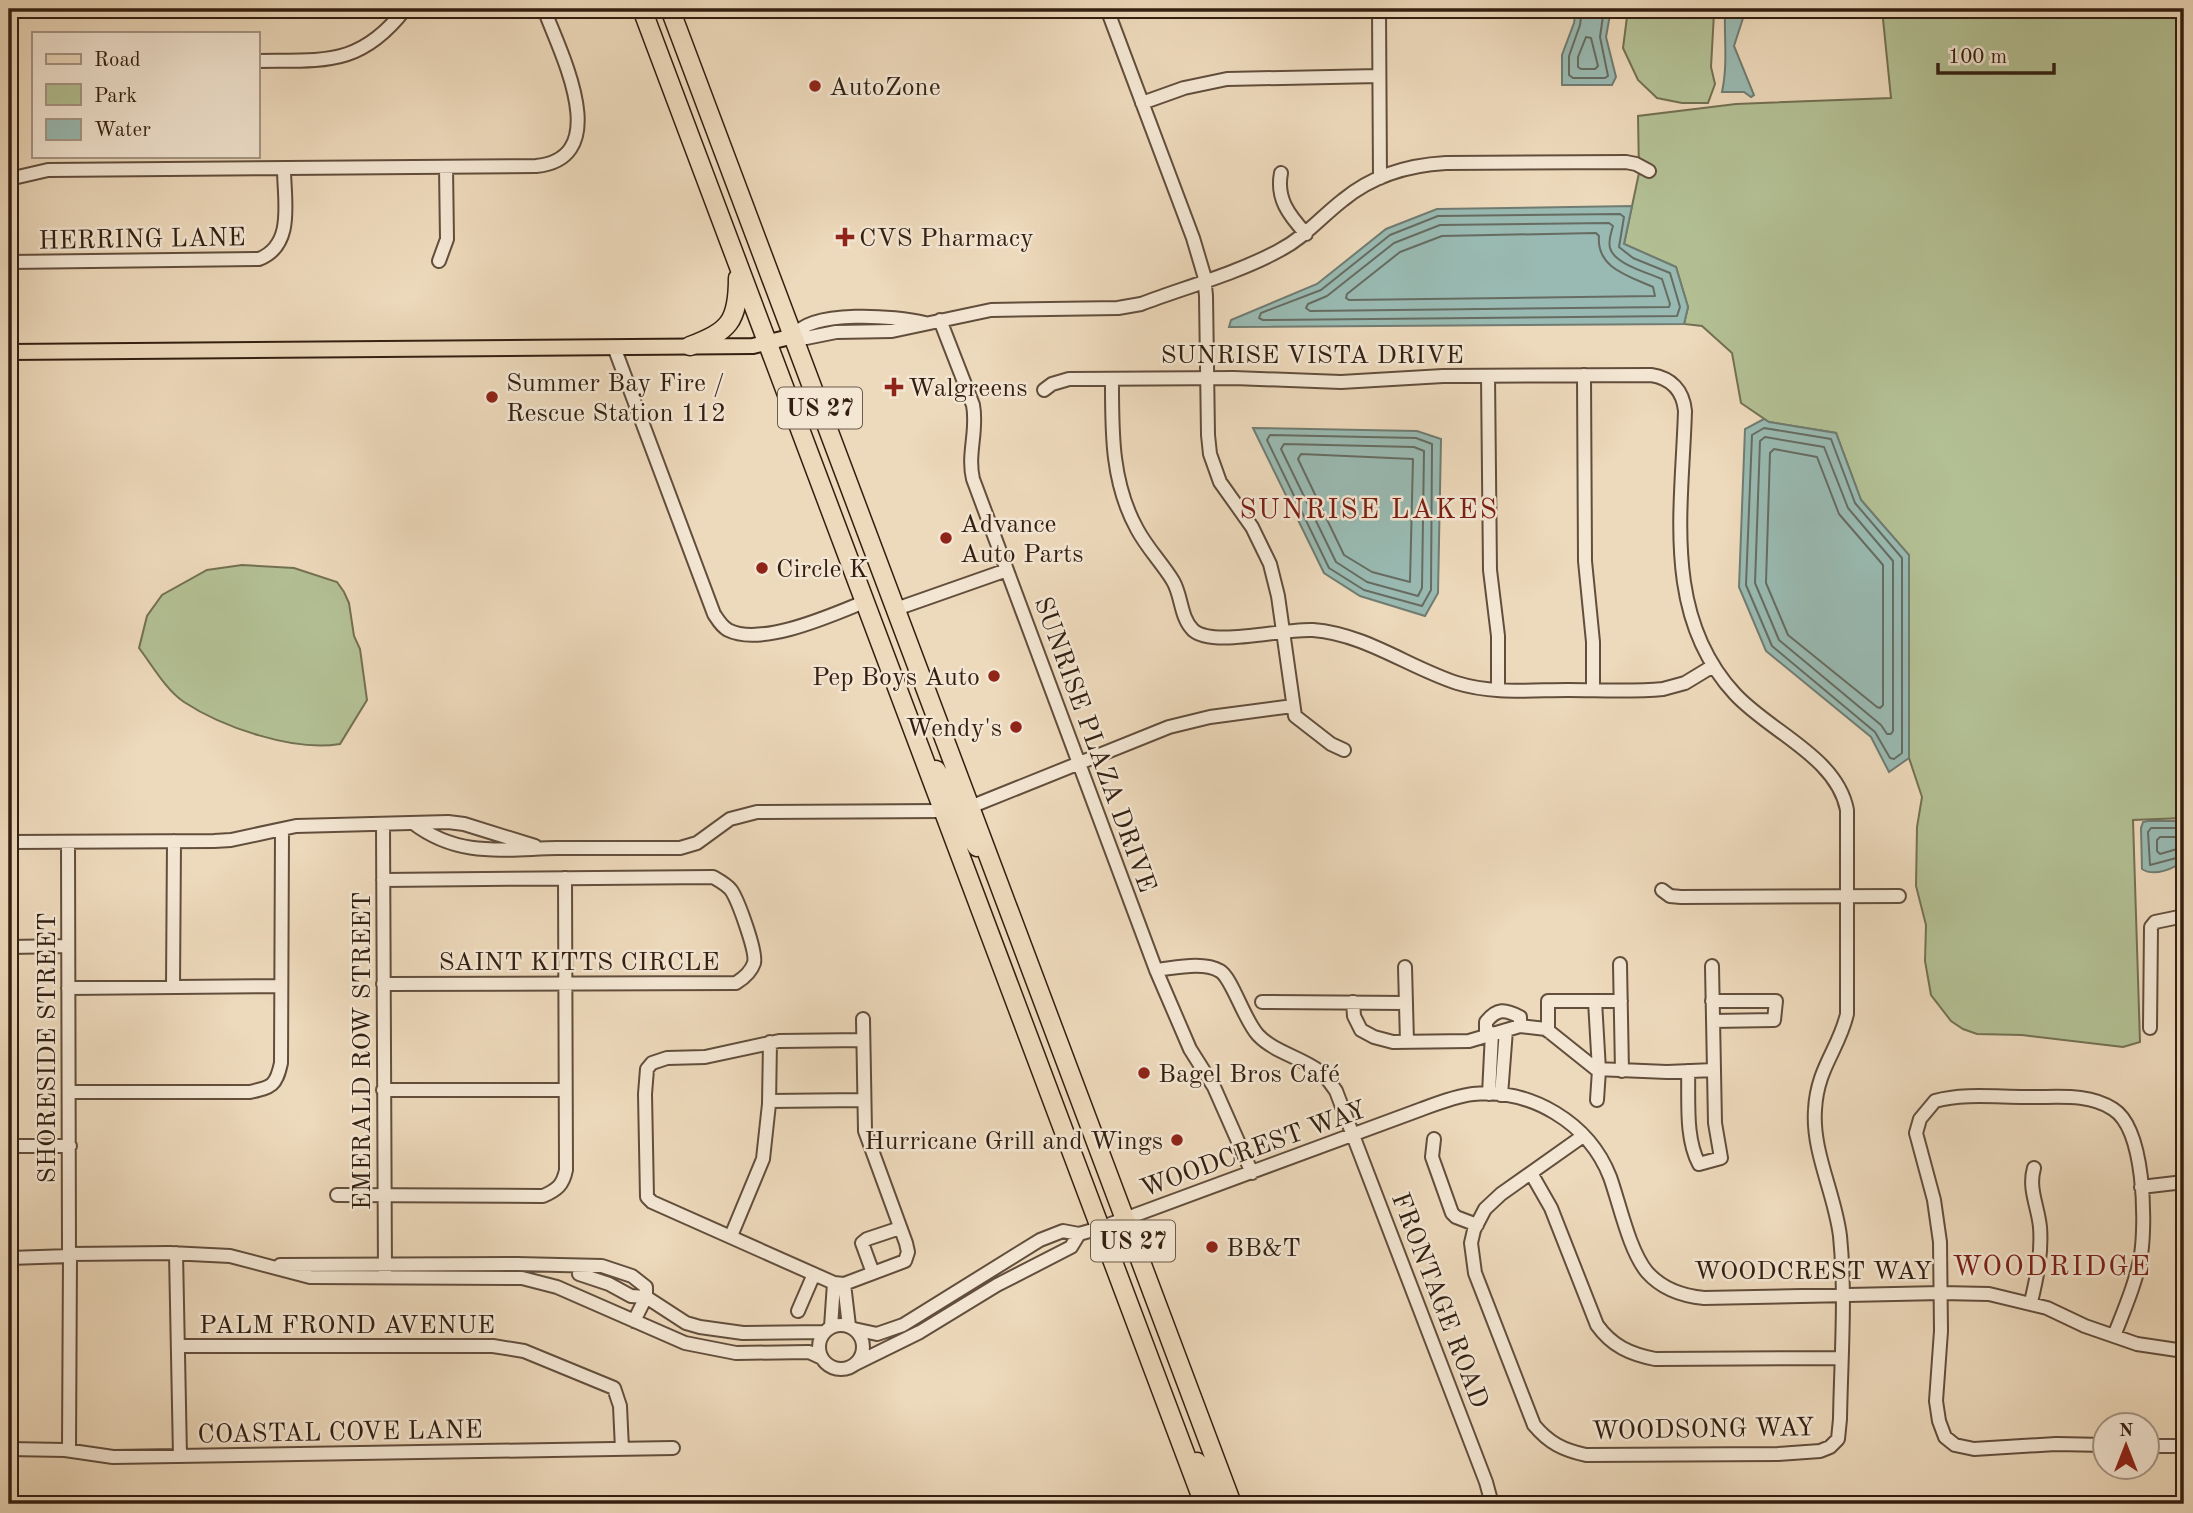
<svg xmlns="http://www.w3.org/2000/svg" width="2193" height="1513" font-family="'Old Standard TT',serif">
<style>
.green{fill:#b3c094;stroke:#737052;stroke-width:2}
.water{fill:#99bab2;stroke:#707c72;stroke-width:2}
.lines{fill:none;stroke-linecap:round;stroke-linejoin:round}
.shore{stroke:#666c62;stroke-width:2}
.minor-casing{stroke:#624e3c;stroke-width:16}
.major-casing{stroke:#331f11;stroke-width:18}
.highway-casing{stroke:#331f11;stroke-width:21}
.minor{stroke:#f3e6d3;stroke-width:12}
.major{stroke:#edd9bb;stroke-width:14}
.highway{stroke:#edd9bb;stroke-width:18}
.poi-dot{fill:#8f2418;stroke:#f3e6d3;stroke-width:2.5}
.labels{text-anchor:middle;stroke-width:5;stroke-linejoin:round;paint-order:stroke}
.shield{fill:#f3e6d3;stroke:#6d5b4b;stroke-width:2}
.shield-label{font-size:24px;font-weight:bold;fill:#331f11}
.poi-label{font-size:26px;fill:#331f11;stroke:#f3e6d3;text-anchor:start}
.street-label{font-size:26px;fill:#331f11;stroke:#f3e6d3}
.neighbourhood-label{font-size:28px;letter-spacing:2px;fill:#7a1f14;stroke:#f3e6d3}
</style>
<rect width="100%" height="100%" fill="#edd9bb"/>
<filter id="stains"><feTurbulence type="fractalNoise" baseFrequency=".00286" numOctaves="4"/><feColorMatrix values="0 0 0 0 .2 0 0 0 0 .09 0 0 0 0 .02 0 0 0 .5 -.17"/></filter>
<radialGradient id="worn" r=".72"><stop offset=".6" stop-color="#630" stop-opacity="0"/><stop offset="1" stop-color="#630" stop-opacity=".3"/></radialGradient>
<path class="green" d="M1628,9H1712L1714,13L1711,67L1715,84L1708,103H1682L1657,98L1638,80L1623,48Z
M1882,9H2184V818L2133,820L2140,1042L2123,1047L2022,1035L1977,1034L1963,1029L1951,1021L1931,995L1925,961L1926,925L1916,886L1917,827L1922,797L1909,758V555L1861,500L1836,433L1769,422L1741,403L1732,353L1702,326L1684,324L1688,307L1676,267L1624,244L1639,173L1638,116L1736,104L1891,98Z
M242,565L294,568L337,582L344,592L349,603L354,636L360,649L367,700L340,744C294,752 222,727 184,702C166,690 152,665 139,648L147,616L162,595L207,570Z"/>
<path class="water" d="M1576,9H1611L1606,37L1616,77L1612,85H1562V55L1574,23Z
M1725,9H1735L1745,12L1734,46L1754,95L1751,97L1744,92H1722C1728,64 1724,37 1725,9Z
M1632,206L1624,244L1676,267L1688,307L1684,324L1229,327L1231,320L1317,284L1386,229L1437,209Z
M1764,419L1769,422L1836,433L1861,500L1909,555V758L1889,772L1871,737L1766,651L1739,587L1745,429Z
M1253,428L1417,431L1441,439L1438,593L1425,616L1360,596L1324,573Z
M2148,821H2184V860C2174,869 2154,877 2142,869L2141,828L2143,822Z"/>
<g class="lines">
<path class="shore" d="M1582,9L1580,25L1569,56V75L1573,78H1605L1608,76L1600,37L1604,9
M1586,37L1591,38L1598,66L1595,69H1581L1578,67V57Z
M1620,214L1624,217L1619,247L1633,258L1670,273L1680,307L1677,316L1263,320L1259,318L1261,313L1321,290L1390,235L1438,216Z
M1609,223L1613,226C1611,233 1608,241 1610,248C1614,264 1649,273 1662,279L1670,304L1669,307L1310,311L1306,308L1308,304L1327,296L1394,243L1440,225Z
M1596,233L1599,236C1596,268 1629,276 1653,287L1655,296L1349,300L1346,298L1347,294L1400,252L1442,236Z
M1764,428L1831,439L1855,503L1902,558V753L1894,759L1890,758L1875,732L1772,646L1746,585L1752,435Z
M1270,435L1416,438L1432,444L1431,590L1422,606L1364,590L1329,568L1267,440Z
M1765,437L1824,447L1848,508L1893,561V731L1891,734H1887L1881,725L1779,640L1755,583L1760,441Z
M1284,444L1414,447L1424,451L1422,588L1418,596L1367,582L1336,562L1281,449Z
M1774,449L1817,457L1839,514L1883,565V705L1880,708L1877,707L1788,635L1766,583L1770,453Z
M1301,454L1413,459L1410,582L1372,572L1344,555L1298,459Z
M2184,828H2151L2148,832L2150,865L2184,856
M2184,837H2160L2157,840V851L2160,854L2184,847"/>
<g class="minor-casing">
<path id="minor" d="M1107,9L1193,238L1204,275L1206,296L1208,435L1210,454L1220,482L1252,527L1270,564L1278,596L1295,716L1331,744L1344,750
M1379,9L1380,178
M1109,14L1123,9
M257,61C324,60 360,67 405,9
M1142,103L1184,88L1227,79L1379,76
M1281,173C1276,199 1289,215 1306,234
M9,179L48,170L536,166C616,158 559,50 544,9
M439,261L447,239L446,167
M9,262L259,259C295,245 284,200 284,169
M940,320L973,405C978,430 967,454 973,479L1156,970L1190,1049L1214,1087L1252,1173
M925,323C896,316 811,309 794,336L806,338L836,332L892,331L991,310L1118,308L1141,304C1186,287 1238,273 1280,250C1305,237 1321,217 1343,200C1372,176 1409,165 1446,163L1626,162L1636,164L1649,171
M614,347L714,614C718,620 721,626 728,630C761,647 832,615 864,602
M1584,375L1585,561L1593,642V690
M1488,376L1490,570L1498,636V690
M1112,379C1112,431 1111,482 1137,529C1147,548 1162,563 1173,581C1182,596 1180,617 1193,630C1213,648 1283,628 1313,630C1365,634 1408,667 1457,683C1492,694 1531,690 1568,690C1599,690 1632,692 1663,689L1685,683L1713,666
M1044,390L1052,384L1069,379L1234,378L1341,382L1443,376L1651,375C1671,378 1683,390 1685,411C1682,509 1662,615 1735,694C1770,732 1837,757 1847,810V1014C1839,1049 1817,1068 1815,1110C1812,1152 1835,1194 1840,1236C1846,1296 1841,1359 1840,1419L1838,1439L1830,1447L1820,1451L1778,1454L1586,1455C1563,1450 1549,1443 1534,1425L1475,1273L1471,1243L1474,1230L1485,1209L1501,1194L1583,1136
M896,609L1007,570
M970,807L1169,727L1210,717L1293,706
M413,823C459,858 503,849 557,848C598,848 639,848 680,848L697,843L730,819L757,812L943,811
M383,824L385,1277
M9,842L214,841L231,840L296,826L448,822L464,824L535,846
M68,842L69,1254L170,1253L230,1256L310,1277L522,1278L557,1287L685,1343L736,1353L809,1352L822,1358
M383,880L713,877C720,881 726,884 731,890C738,900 757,952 754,963C751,972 744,978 736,983L383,984
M1662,890L1670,896L1681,897L1899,896
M9,947L68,946
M1620,964L1622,1071
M1405,967L1407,1042
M1156,970C1175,968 1203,961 1220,971C1232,978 1244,1020 1258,1035C1274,1052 1300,1057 1319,1071C1326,1076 1331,1084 1336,1091L1486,1482L1492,1504
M173,987L174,841
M68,988L280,986
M1595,1001L1599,1070L1597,1100
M1712,1001H1776L1774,1020L1713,1021
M1262,1002L1406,1003
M1353,1002L1354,1016L1361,1030L1374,1037L1393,1042L1469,1041L1520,1026L1546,1029L1596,1069L1667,1072L1714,1070
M2150,1028L2151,927L2155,922L2184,916
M1548,1031V1001H1621
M1486,1035V1022C1497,1008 1505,1009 1520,1017V1026
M863,1040L779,1041L705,1057L667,1058L652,1063L647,1069L645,1094L647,1197L652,1202L834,1283L844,1284L905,1261L908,1252L906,1243L865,1131L863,1019
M1688,1071C1689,1100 1685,1138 1699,1164L1721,1158L1715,1123L1712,966
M383,1090H565
M69,1092H250C272,1087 276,1086 281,1063L282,830
M1489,1094L1492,1033
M1501,1095L1506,1030
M769,1101L863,1100
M1434,1139L1432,1157L1452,1213L1456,1217L1477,1225
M9,1146H70
M1531,1173L1551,1208L1597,1325C1612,1346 1630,1354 1655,1359L1841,1358
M2141,1187L2184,1182
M337,1195L543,1196C557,1190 563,1185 566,1170L565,878
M731,1236L763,1159L769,1104L770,1042
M176,1253L180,1456
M9,1258L70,1256L69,1450
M280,1265L517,1264L602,1266L632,1276L646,1287V1297L634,1321
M873,1273L862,1243L867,1239L900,1228
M579,1274L609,1284L631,1296L646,1297L686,1323L700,1327L743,1333L825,1332
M844,1284L849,1326
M2031,1302C2037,1277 2042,1253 2040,1227C2038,1206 2028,1189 2034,1168
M798,1311L814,1274
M819 1347a22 22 0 1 1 44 0a22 22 0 1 1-44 0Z
M831,1327L834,1283
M854,1329L877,1334L903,1325L1040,1240L1063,1231L1079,1234L1100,1228L1422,1109C1438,1103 1456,1096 1473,1094C1531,1088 1589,1123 1610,1177C1620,1205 1629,1250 1647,1272C1662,1289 1683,1296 1704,1298L1941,1293L1989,1294L2047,1308L2085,1326L2137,1344L2184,1351
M178,1346H493L524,1351L614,1388L620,1406L622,1449
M855,1364L920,1332L997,1285L1071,1247L1079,1234
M2106,1445L2056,1444L1974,1449L1955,1445L1945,1437L1939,1421L1936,1401L1941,1331L1940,1242L1934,1200L1916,1133L1920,1119L1935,1101C1963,1093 1996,1097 2025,1097C2054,1098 2087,1092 2113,1109C2145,1129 2146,1221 2141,1255C2136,1283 2124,1310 2114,1336
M2148,1446H2184
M9,1449L65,1450L113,1457L673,1448"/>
</g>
<g class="major-casing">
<path id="major" d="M9,352L753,346L794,336"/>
</g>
<g class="highway-casing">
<path id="highway" d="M642,9L1204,1504
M670,9L1232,1504
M690,346C729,331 738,322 738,278
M936,770C946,785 952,802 970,807
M943,811L960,820L977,847
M1197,1462L1216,1493L1232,1503"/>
</g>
<use href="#minor" class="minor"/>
<use href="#major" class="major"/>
<use href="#highway" class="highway"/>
</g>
<g class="poi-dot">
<circle cx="815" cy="86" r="7"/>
<path d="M841.5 226.5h7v7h7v7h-7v7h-7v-7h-7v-7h7z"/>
<path d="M890.5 376.5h7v7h7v7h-7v7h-7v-7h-7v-7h7z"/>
<circle cx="492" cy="397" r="7"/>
<circle cx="946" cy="538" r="7"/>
<circle cx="762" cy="568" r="7"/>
<circle cx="994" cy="676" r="7"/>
<circle cx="1016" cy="727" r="7"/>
<circle cx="1144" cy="1073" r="7"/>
<circle cx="1177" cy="1140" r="7"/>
<circle cx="1212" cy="1247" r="7"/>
</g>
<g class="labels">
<g class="shield">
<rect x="778" y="387.5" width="84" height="41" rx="5"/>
<rect x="1091" y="1220.5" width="84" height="41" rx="5"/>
</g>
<g class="shield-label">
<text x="820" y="416">US 27</text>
<text x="1133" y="1249">US 27</text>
</g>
<g class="poi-label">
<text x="829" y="95">AutoZone</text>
<text x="859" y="246">CVS Pharmacy</text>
<text x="506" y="391">Summer Bay Fire /<tspan x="506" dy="30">Rescue Station 112</tspan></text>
<text x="908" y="396">Walgreens</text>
<text x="960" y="532">Advance<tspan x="960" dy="30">Auto Parts</tspan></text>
<text x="776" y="577">Circle K</text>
<text x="980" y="685" text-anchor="end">Pep Boys Auto</text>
<text x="1002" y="736" text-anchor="end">Wendy's</text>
<text x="1158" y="1082">Bagel Bros Café</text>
<text x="1163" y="1149" text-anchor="end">Hurricane Grill and Wings</text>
<text x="1226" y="1256">BB&amp;T</text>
</g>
<g class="street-label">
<text transform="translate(142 238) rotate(-1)" y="9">HERRING LANE</text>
<text x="1312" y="363">SUNRISE VISTA DRIVE</text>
<text transform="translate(1096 744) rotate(70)" y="9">SUNRISE PLAZA DRIVE</text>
<text x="579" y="970">SAINT KITTS CIRCLE</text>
<text transform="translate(46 1048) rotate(-90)" y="9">SHORESIDE STREET</text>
<text transform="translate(361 1051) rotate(-90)" y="9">EMERALD ROW STREET</text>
<text transform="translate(1253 1148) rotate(-20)" y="9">WOODCREST WAY</text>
<text x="1813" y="1279">WOODCREST WAY</text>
<text transform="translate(1441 1300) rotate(69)" y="9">FRONTAGE ROAD</text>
<text x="347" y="1333">PALM FROND AVENUE</text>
<text transform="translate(1703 1428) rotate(-1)" y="9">WOODSONG WAY</text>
<text transform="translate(340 1431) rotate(-1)" y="9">COASTAL COVE LANE</text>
</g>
<g class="neighbourhood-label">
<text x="1369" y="518">SUNRISE LAKES</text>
<text x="2052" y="1275">WOODRIDGE</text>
</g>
</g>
<rect width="2193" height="1513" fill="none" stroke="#edd9bb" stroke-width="35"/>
<rect x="10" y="10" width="2172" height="1492" fill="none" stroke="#331f11" stroke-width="3.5"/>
<rect x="18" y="18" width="2158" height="1478" fill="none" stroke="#331f11" stroke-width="2"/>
<rect x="32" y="32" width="228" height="126" fill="#f3e6d3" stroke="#a69685" stroke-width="2"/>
<rect x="46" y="54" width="35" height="10" fill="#edd9bb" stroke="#a69685" stroke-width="2"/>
<text x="94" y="66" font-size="21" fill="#331f11">Road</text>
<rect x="46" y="84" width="35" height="21" fill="#b3c094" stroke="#a69685" stroke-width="2"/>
<text x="94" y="102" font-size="21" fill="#331f11">Park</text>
<rect x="46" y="119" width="35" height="21" fill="#99bab2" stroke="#a69685" stroke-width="2"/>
<text x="94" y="136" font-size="21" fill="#331f11">Water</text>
<g transform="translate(2126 1446)"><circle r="33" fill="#f3e6d3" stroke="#a69685" stroke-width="2"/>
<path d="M0-5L12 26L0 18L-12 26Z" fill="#8f2418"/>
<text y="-10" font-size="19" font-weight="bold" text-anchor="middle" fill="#331f11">N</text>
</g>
<path d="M1938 63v10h116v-10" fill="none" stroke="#331f11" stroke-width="3.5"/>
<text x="1948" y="63" font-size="21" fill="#331f11" stroke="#f3e6d3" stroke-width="5" paint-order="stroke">100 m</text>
<rect width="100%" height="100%" filter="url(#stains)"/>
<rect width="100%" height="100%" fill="url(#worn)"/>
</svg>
